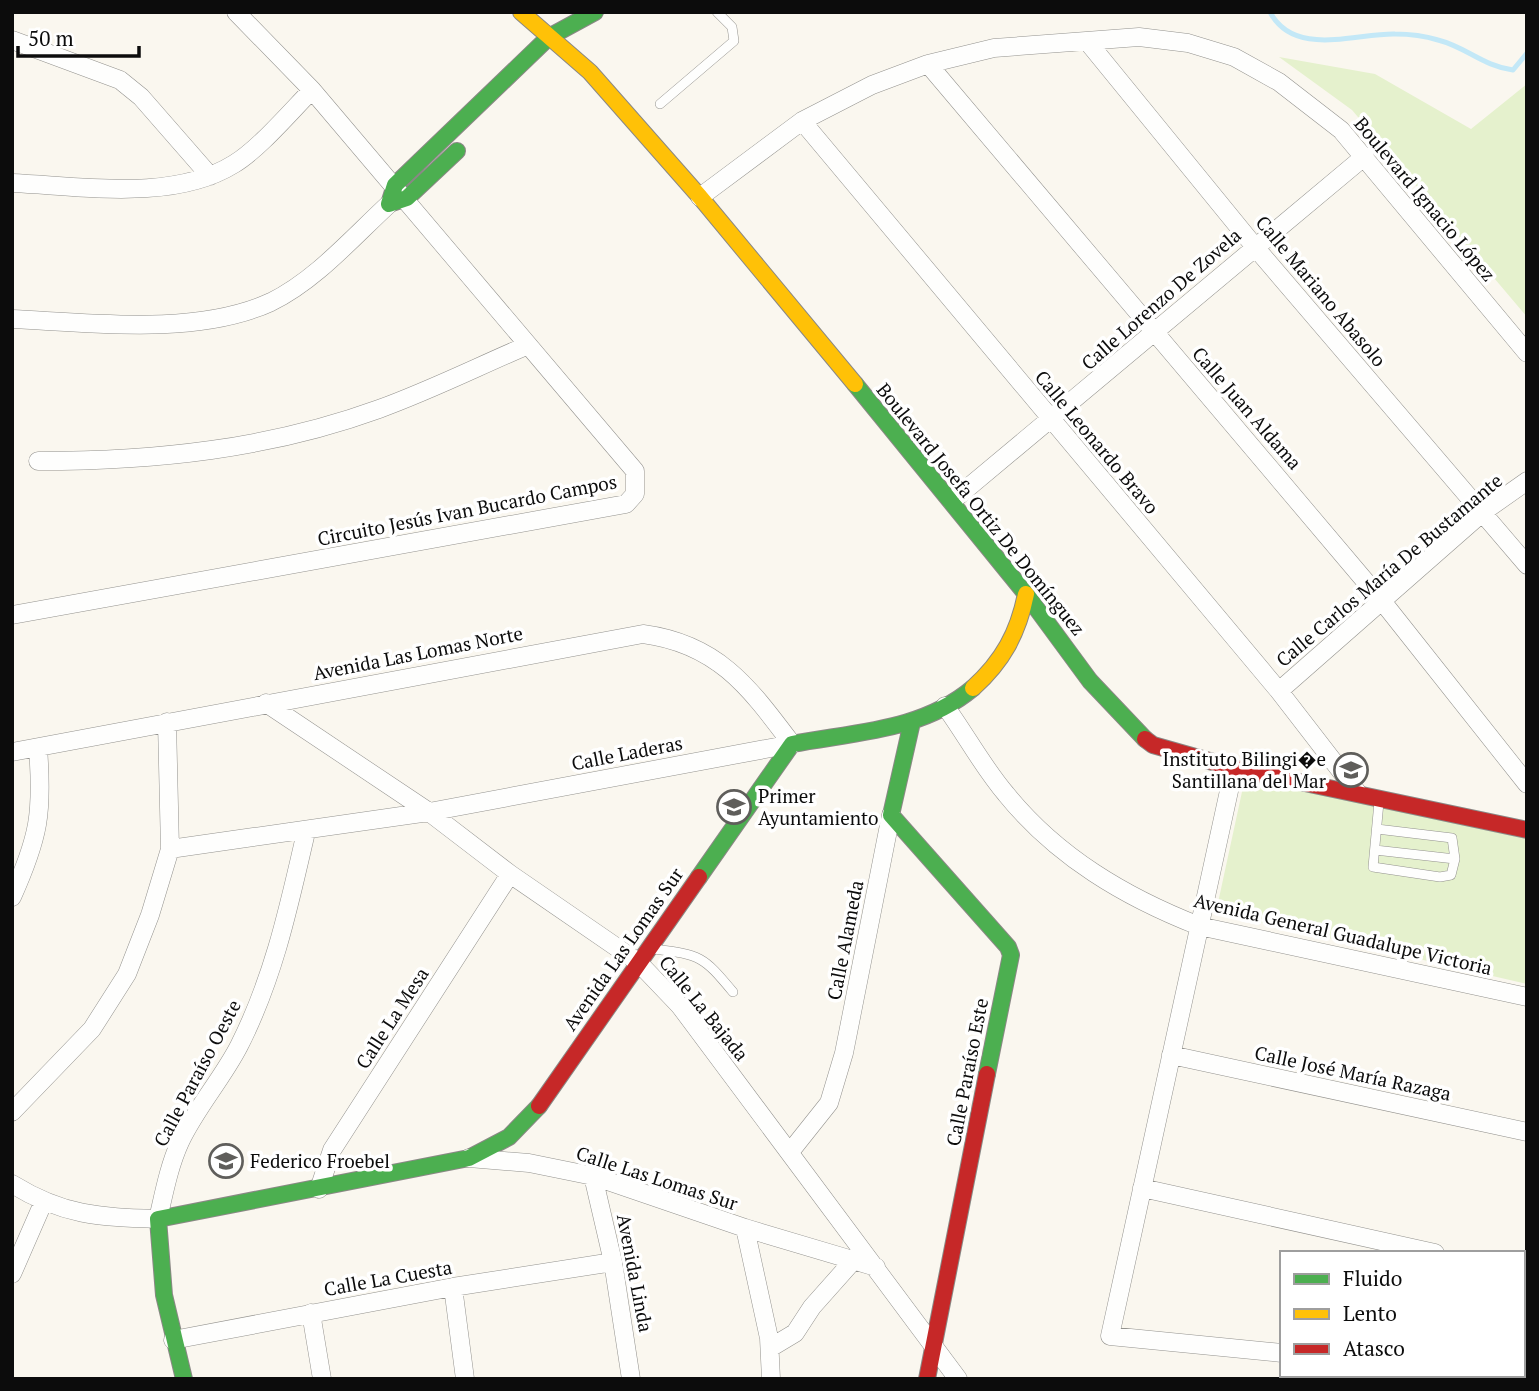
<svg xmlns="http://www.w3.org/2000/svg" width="1539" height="1391" font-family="'PT Serif',serif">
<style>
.green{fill:#e5f1cd}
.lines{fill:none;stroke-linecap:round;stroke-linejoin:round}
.stream{stroke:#c3e8f7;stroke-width:5}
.lane-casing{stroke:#93928e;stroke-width:10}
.street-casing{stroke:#93928e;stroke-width:19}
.fast-casing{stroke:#8a8885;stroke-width:18}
.slow-casing{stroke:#8a8885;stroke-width:18}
.jam-casing{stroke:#8a8885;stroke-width:18}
.lane{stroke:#fefefd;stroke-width:9}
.street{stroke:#fefefd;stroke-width:18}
.fast{stroke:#4caf50;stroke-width:16}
.slow{stroke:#ffc107;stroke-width:16}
.jam{stroke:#c62828;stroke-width:16}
.labels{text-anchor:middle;stroke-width:7;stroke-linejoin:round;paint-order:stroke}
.street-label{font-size:19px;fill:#0c0c0c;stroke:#fff}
.poi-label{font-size:19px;fill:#0c0c0c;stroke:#fff;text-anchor:start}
</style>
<rect width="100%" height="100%" fill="#faf7ef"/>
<path class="green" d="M1279,57L1375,74L1471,129L1527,84V317L1352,110Z
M1245,778L1527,839V984L1216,912Z"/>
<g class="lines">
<path class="stream" d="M1270,12C1294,58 1356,33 1395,34C1409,34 1425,36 1438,40C1466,47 1483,66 1513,70L1527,53"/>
<g class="lane-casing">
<path id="lane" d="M660,104L734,41L732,27L717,12
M1377,829L1452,838L1455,859L1451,875L1440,877L1373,867L1379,802
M1375,850L1455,859
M654,949C701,955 703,956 733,992"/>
</g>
<g class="street-casing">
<path id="street" d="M12,40L120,80L141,97L210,176
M1087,41L1255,247L1527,565
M928,64L1382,601L1527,784
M802,121L1279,691L1357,792
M12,183C81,186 173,202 234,164C259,149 291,111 312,90
M700,197L802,121L872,85L928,64L994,48L1139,37L1188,43L1234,57L1279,82L1341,130L1527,353
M12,319C91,323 197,336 271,302C316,280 353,237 389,204
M38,461C155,461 269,449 379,409C429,391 477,367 526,346
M952,501L1365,156
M12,615L626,504L635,494V471L312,90L236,12
M1279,691L1483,512L1527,481
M266,703L429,812L510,874L638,962L680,1006L958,1379
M945,706C966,735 983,767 1006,794C1057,857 1125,897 1199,926L1527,997
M12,752L643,634C718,644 749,687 792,744L429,812L170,849
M1234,768L1110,1336L1282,1353
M12,897C39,837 43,813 38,748
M1171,1055L1527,1132
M12,1112L92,1029L127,974L150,915L170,849L167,722
M790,1152L829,1103L844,1053L891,815
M469,1158L529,1163L593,1176L745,1228L876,1267
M593,1176L613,1262L631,1379
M12,1184C64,1216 99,1217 158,1219C164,1193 169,1166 180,1142C196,1108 222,1079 239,1046C274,977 289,906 306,832
M1142,1188L1435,1253
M319,1189L332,1150L510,874
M745,1228L769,1338L771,1379
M1523,1272L1527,1273
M12,1274L43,1203
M453,1287L465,1379
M311,1313L322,1379
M1523,1338L1527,1322
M173,1340L453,1287L613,1262
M770,1348L795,1333L812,1307L852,1262
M1518,1375L1527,1376"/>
</g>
<g class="fast-casing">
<path id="fast" d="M389,204L395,185L549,37L595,12
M389,204L407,198L457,151
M855,384L1026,594L1090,681L1145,739
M912,722L891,815L1008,947L1011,955L987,1074
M699,877L792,744C855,732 922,731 973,688
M184,1379L164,1295L158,1219L469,1158L509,1137L539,1106"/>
</g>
<g class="slow-casing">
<path id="slow" d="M521,12L590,72L700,197L855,384
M973,688C1003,661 1018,633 1026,594"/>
</g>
<g class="jam-casing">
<path id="jam" d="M1145,739L1153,745L1234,768L1527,830
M539,1106L699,877
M927,1379L987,1074"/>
</g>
<use href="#lane" class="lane"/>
<use href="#street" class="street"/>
<use href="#fast" class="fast"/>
<use href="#slow" class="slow"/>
<use href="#jam" class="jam"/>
</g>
<defs>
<g id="school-ring" transform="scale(1.75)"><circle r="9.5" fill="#fff" stroke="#5f5e5b" stroke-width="1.5"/><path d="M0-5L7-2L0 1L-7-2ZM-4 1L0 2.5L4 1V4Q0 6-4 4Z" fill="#5f5e5b"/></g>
</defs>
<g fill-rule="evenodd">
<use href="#school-ring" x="1351" y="770"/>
<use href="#school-ring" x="734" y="807"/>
<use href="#school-ring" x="226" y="1161"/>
</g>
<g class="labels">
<g class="street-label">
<text transform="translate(1425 199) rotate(50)" y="7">Boulevard Ignacio López</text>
<text transform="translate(1321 291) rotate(50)" y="7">Calle Mariano Abasolo</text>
<text transform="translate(1161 299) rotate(-41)" y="7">Calle Lorenzo De Zovela</text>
<text transform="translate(1247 408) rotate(49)" y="7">Calle Juan Aldama</text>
<text transform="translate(1097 442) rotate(50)" y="7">Calle Leonardo Bravo</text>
<text transform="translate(981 509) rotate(51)" y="7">Boulevard Josefa Ortiz De Domínguez</text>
<text transform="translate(467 510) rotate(-11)" y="7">Circuito Jesús Ivan Bucardo Campos</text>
<text transform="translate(1389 570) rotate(-40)" y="7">Calle Carlos María De Bustamante</text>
<text transform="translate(418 653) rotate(-11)" y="7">Avenida Las Lomas Norte</text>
<text transform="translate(627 753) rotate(-11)" y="7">Calle Laderas</text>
<text transform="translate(1343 934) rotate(13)" y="7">Avenida General Guadalupe Victoria</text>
<text transform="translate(845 940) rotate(-79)" y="7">Calle Alameda</text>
<text transform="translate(623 949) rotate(-55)" y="7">Avenida Las Lomas Sur</text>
<text transform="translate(704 1008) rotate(51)" y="7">Calle La Bajada</text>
<text transform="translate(392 1018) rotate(-57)" y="7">Calle La Mesa</text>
<text transform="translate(967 1072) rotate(-79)" y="7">Calle Paraíso Este</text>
<text transform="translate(197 1073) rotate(-62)" y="7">Calle Paraíso Oeste</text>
<text transform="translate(1353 1073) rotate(12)" y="7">Calle José María Razaga</text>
<text transform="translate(657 1178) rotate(18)" y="7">Calle Las Lomas Sur</text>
<text transform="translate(635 1273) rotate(79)" y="7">Avenida Linda</text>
<text transform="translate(388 1278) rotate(-10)" y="7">Calle La Cuesta</text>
</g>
<g class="poi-label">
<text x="1326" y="766" text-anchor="end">Instituto Bilingi�e<tspan x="1326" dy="22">Santillana del Mar</tspan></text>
<text x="758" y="803">Primer<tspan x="758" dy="22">Ayuntamiento</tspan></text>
<text x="250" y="1168">Federico Froebel</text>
</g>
</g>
<rect width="1539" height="1391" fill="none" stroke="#0c0c0c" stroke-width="28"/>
<rect x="1280" y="1251" width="245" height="126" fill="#ffffff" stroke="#9e9e9e" stroke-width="2"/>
<rect x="1294" y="1274" width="35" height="10" fill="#4caf50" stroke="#9e9e9e" stroke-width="2"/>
<text x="1343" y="1286" font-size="21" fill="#0c0c0c">Fluido</text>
<rect x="1294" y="1309" width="35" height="10" fill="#ffc107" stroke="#9e9e9e" stroke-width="2"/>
<text x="1343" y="1321" font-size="21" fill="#0c0c0c">Lento</text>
<rect x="1294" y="1344" width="35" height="10" fill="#c62828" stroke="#9e9e9e" stroke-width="2"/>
<text x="1343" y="1356" font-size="21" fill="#0c0c0c">Atasco</text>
<path d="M18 46v10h121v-10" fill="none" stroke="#0c0c0c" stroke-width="3.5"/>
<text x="28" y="46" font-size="21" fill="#0c0c0c" stroke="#ffffff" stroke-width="5" paint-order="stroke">50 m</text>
</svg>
